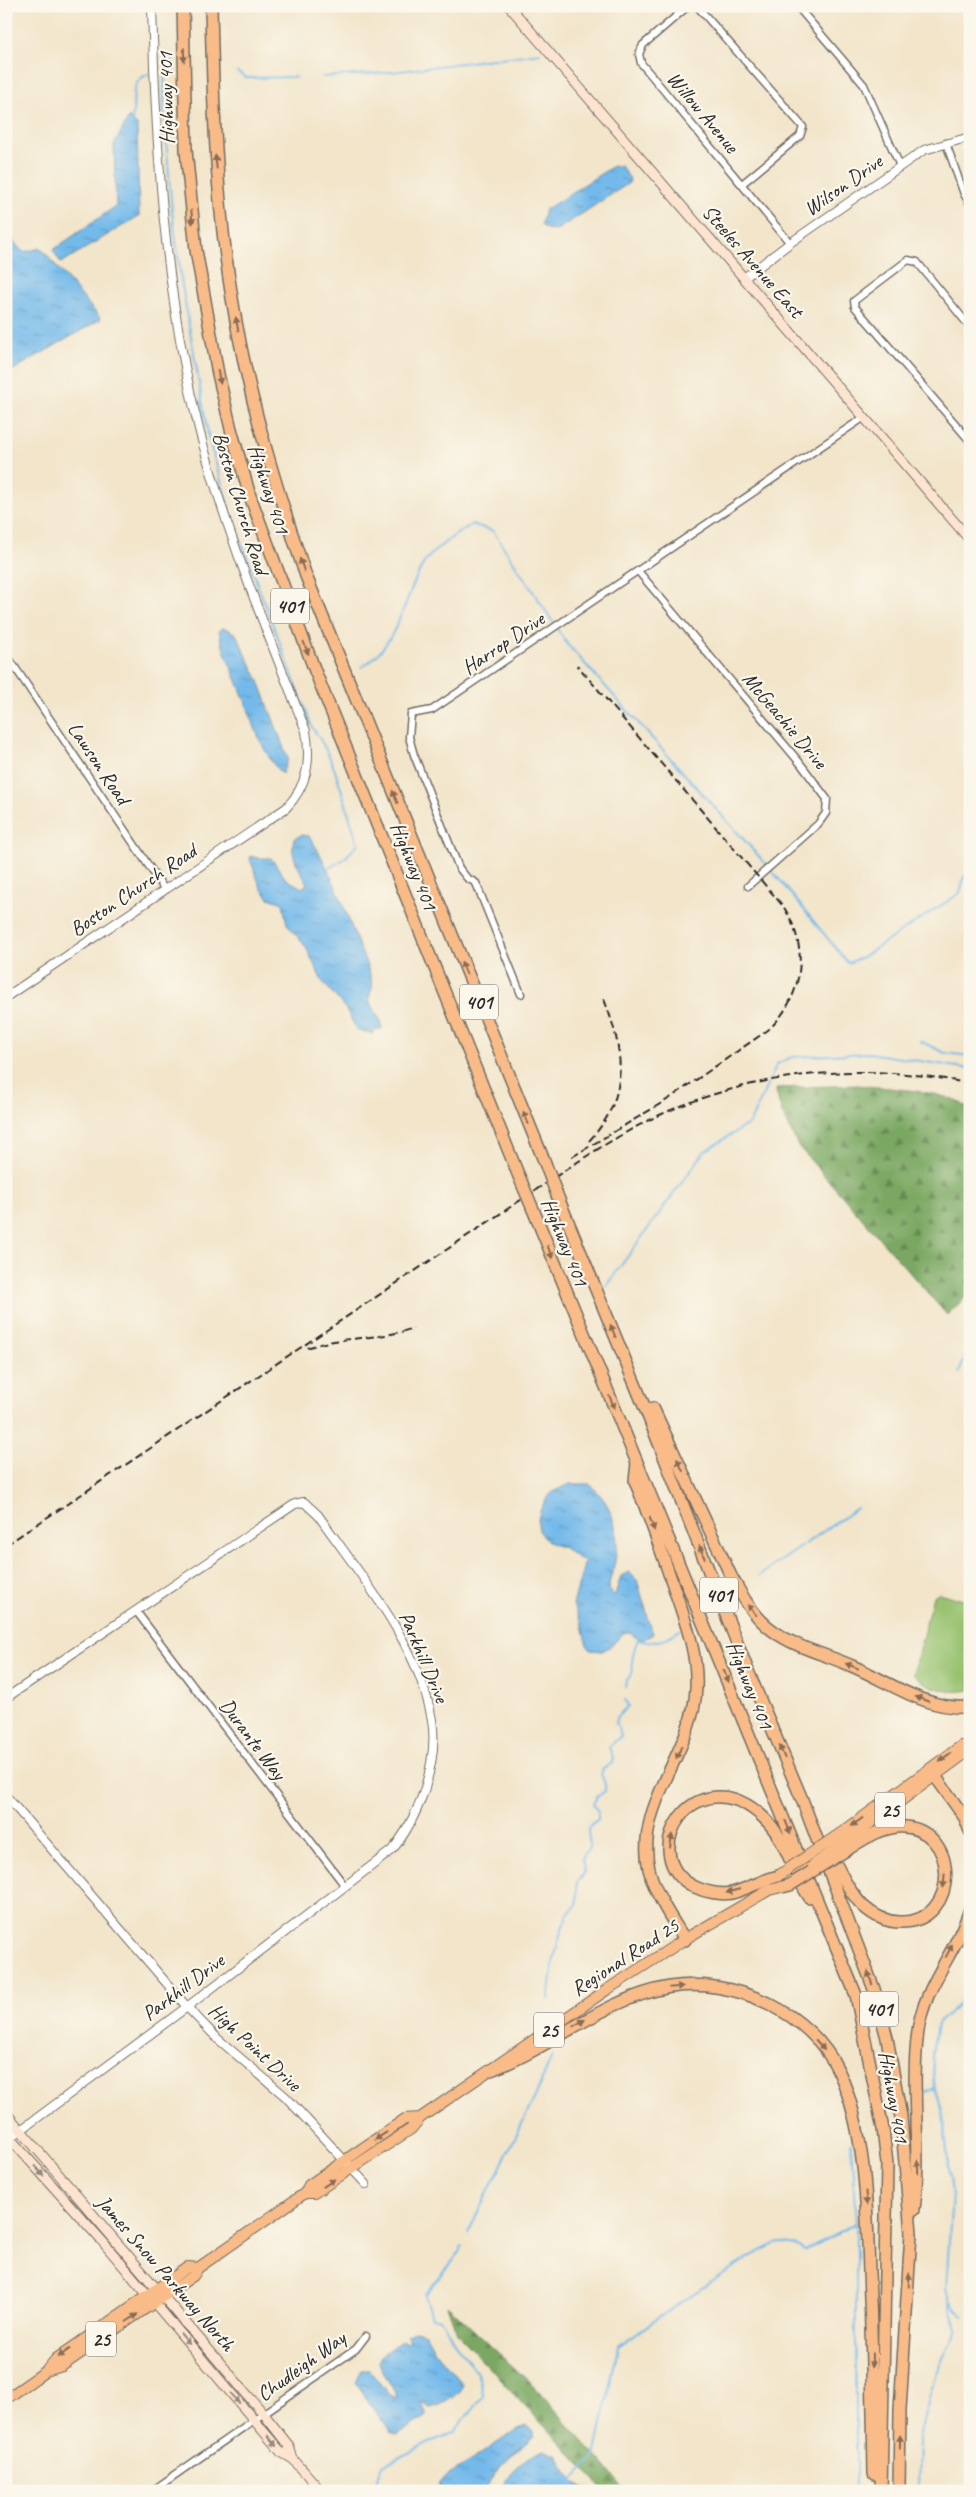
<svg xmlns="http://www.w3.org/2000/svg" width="976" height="2497" font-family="Caveat,sans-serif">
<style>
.forest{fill:url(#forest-firs);stroke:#526a46}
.pitch{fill:#98c26f;stroke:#62764d}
.water{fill:url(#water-ripples);stroke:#4f728a}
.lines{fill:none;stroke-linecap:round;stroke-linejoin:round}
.stream{stroke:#73b9ea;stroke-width:2}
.minor-casing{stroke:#716c63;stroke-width:9}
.tertiary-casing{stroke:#716c63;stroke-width:10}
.secondary-casing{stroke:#716c63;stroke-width:11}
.primary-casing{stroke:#716c63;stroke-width:12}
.motorway-casing{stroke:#716c63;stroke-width:14}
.minor{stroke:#fff;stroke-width:6}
.tertiary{stroke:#fff;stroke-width:8}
.secondary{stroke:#fde4d0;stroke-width:9}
.primary{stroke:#f9bc89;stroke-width:10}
.motorway{stroke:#f9bc89;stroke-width:11}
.rail{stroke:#2b2b2b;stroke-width:2;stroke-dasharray:8 4;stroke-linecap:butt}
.primary-bridge-casing{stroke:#716c63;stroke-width:12;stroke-linecap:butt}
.motorway-bridge-casing{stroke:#716c63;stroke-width:14;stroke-linecap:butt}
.primary-bridge{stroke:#f9bc89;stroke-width:10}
.motorway-bridge{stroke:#f9bc89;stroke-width:11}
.oneway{fill:#886c55}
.oneway2{fill:#94887e}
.labels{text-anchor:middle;stroke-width:4.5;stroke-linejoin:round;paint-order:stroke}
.shield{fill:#fbf7ec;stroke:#696865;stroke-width:1}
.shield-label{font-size:20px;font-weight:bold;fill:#2b2b2b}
.street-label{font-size:21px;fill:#2b2b2b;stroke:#fbf7ec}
</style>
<defs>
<pattern id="forest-firs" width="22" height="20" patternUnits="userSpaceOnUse" patternTransform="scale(1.25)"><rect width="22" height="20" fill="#7aa862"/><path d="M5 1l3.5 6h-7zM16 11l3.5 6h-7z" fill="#648951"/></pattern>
<pattern id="water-ripples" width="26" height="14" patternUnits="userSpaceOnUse" patternTransform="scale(1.25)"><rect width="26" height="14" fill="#73b9ea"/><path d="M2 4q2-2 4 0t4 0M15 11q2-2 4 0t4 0" fill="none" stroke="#5f97be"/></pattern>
</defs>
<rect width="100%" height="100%" fill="#fbf7ec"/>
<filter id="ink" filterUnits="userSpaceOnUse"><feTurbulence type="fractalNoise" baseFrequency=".02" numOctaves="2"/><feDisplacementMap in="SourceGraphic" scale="10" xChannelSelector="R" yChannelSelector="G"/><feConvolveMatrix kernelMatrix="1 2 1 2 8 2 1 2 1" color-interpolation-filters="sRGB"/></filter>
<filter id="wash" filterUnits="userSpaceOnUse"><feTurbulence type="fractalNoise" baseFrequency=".0096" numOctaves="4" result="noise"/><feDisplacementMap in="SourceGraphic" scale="20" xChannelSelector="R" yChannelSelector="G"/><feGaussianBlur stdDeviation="1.12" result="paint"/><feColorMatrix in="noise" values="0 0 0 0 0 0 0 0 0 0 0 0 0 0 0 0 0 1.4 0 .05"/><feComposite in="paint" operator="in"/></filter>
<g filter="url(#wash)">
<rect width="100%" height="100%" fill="#f2e5ca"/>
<path class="forest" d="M858,1085C887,1089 950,1089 970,1110V1293L947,1315L798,1146L781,1111L776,1091L777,1088Z
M447,2305L537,2389L627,2491H605L457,2333Z"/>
<path class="pitch" d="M939,1593L970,1602V1690C949,1694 929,1689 913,1674L933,1596Z"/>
<path class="water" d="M129,117L137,125L139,216L61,263L53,250L116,206L114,145Z
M613,166H621L630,179L629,183L557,230L546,229L541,225L545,210Z
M6,234L23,252L41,248L101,319L6,374Z
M221,628L228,629L236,634L259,681L288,759L282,774C258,749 251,712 237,681C230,664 222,648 219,630Z
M301,835L309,836C330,867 345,909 358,944C363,956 370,970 372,984C374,990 367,995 370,1002C373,1012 382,1017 382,1029L375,1030L373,1034L357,1030L345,1008L322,981L306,947L287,924L283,903L269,898L261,888L250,859L251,856L257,858H271L286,879L302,888L307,884C300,868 289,856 294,839Z
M570,1484H589C612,1502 621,1532 615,1561C613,1573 606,1583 611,1594L615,1595L621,1576L629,1572L637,1580L653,1634L641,1641L629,1632L623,1633C614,1644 607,1653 591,1650L587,1645L581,1622L573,1605L585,1561C576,1559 576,1556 569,1551C561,1545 550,1546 543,1537C532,1524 541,1502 553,1492C557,1489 565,1487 570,1484Z
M416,2330L425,2333L435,2351L463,2385C458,2396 442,2406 430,2408L421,2402L426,2413L425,2417L397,2435L390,2432L355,2382L362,2370H369L389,2395L398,2398L378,2362L381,2356L402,2340L406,2343L409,2342L407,2335Z
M527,2426L534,2431V2437L499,2468L483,2491H438L439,2482L518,2429Z
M544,2450L557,2455L574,2482L591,2491H499C510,2472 523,2458 544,2450Z"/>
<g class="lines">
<path class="stream" d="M175,57L165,66L164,116L172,212L182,285L209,440L231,515L312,727C337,760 345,806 358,844L344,859L329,868
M237,72L247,78L296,77
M323,77L384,73L540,53
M132,122C136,104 127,81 149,74
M557,629L568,645L773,872L848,963L861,958L960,893L964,877L970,873
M362,667C398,645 403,601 422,566C431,550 457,534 472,524L493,531L555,625
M920,1041L945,1053L970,1056
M606,1286L705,1151L750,1123L777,1064L792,1057L869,1053L970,1069
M959,1373L970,1344
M759,1576L857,1508
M641,1641C657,1645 667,1638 680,1630
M625,1687L626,1681C638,1669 630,1667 633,1655C634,1650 636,1645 638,1639
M549,2000C549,1978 558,1936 567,1916C569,1912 574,1908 577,1905V1882C586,1875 585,1871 582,1860C583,1856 586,1853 588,1849C594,1837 579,1829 598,1820V1812L593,1804L597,1797L605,1791V1784L601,1774L603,1769L612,1763L613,1757L609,1747L621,1736L616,1723L618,1716L628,1706L625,1700
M924,2093L935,2088
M851,2142L856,2224V2491
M468,2233L535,2097L552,2056
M951,2303L964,2317
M571,2481L595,2457L618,2346C642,2330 760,2244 780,2243C789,2243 798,2245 804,2251L856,2224
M369,2491L376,2483L383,2465L455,2431L483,2396C482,2373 468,2361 456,2344C450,2336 446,2327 441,2319L432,2317L425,2295L457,2256L462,2246
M918,2491L919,2437L935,2375L957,2329L946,2289L952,2194L942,2109L935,2088L932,2055L937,2024L966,1997L970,1995"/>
</g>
</g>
<g filter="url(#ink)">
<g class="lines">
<g class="minor-casing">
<path id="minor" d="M688,6L643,45L639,54L641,63L790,243
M697,6L803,127L800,136L742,184
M797,6L864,85L900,166
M946,143L964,194L970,204
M970,327L917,262L908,260L854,301L855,307L970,441
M638,571L800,763L827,799L826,813L818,824L748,886
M6,654L165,890
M521,994L476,883L467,878L459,868L414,755L409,737L411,714L432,710L863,418
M136,1611L345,1886
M152,2491L356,2349L366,2336"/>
</g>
<g class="tertiary-casing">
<path id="tertiary" d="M744,278L790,243L924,150L970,137
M6,997L286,808C308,785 311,761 306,731C267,633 227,535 200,433C164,293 156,150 152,6
M6,1698L295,1504L304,1502L318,1515C361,1576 419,1644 432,1720C436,1743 431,1769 424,1791C416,1814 407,1833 391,1851L187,2007L10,2138
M6,1796L187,2007L218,2039L286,2097L366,2184"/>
</g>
<g class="secondary-casing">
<path id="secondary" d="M509,6L970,540
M6,2113L263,2413L289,2446L293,2459
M6,2134L102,2241L281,2452L293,2459L321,2491"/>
</g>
<g class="primary-casing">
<path id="primary" d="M841,1833L961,1746H969
M845,1842L966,1753L970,1745
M305,2193H314L411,2129L420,2118L608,1989L690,1936L769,1890L782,1887
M46,2371L62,2366L193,2276L198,2268L305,2193L309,2185L405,2119L420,2118
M6,2399L46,2371L56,2359L188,2267L198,2268"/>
</g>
<g class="motorway-casing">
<path id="motorway" d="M183,6L186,150L196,250L218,374L231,429L250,496L315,671L518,1174
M211,6C213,104 216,201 232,298C247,393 275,485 306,576L545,1163
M557,1195L649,1418L750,1676L801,1797L874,1989L887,2038L901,2117L911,2233L900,2410L899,2491
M532,1207L856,1995L883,2129L887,2164L881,2491
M653,1408L731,1576C742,1596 753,1616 772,1630C796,1648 825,1654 852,1666C890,1682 927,1711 970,1707
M637,1463L635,1481C649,1515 661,1550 673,1585C684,1618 698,1652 696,1688C694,1751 634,1805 649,1869C655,1894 671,1918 685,1940
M935,1776L965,1818L970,1831
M829,1851C839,1869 848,1891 863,1906C874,1916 886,1922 900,1922C962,1924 961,1822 896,1827C879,1829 862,1840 848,1849
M778,1876C763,1880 747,1889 732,1893C720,1895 705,1892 695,1887C632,1857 695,1754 763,1817C788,1840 791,1872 810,1898
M491,2070C553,2047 602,1999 670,1987C734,1977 811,2012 839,2072C866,2130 867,2209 869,2272C872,2339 873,2406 874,2474
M914,2209C922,2150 910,2090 918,2031C924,1985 957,1952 970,1909"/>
</g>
<use href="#minor" class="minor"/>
<use href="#tertiary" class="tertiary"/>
<use href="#secondary" class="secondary"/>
<use href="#primary" class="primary"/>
<use href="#motorway" class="motorway"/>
<path class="rail" d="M589,1141C631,1096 624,1049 603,997
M572,1157L670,1098L768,1030C804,997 810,947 783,906L577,665
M307,1348C342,1335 379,1341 413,1328
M6,1545L570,1167C599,1148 629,1129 662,1114C758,1071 867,1061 970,1084"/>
<g class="primary-bridge-casing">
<path id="primary-bridge" d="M813,1865L845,1842
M778,1876L841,1833"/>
</g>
<g class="motorway-bridge-casing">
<path id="motorway-bridge" d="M545,1163L557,1195
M518,1174L532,1207
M782,1887L790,1885L848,1849"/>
</g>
<use href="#primary-bridge" class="primary-bridge"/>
<use href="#motorway-bridge" class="motorway-bridge"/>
</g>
<defs><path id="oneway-solid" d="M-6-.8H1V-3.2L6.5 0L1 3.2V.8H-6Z" transform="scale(1.25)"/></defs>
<g class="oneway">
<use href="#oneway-solid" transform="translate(184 55) rotate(89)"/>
<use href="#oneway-solid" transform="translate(216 162) rotate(-96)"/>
<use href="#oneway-solid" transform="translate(192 217) rotate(84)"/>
<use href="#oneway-solid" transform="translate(237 324) rotate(-101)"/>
<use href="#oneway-solid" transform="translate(219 377) rotate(78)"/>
<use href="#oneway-solid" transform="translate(302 565) rotate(-109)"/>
<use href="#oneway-solid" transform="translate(306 648) rotate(69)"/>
<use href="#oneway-solid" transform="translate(395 797) rotate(-112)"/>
<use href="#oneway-solid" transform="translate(464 968) rotate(-112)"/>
<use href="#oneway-solid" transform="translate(526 1118) rotate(-112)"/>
<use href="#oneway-solid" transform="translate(550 1252) rotate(68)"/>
<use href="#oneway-solid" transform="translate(613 1331) rotate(-112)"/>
<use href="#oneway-solid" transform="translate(612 1402) rotate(66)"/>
<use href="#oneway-solid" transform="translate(680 1465) rotate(-116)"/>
<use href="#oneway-solid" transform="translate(652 1524) rotate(70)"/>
<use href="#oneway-solid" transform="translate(702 1552) rotate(-112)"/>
<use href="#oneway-solid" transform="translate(752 1610) rotate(-129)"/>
<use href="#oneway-solid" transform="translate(852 1666) rotate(-158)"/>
<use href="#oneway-solid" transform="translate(726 1676) rotate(68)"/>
<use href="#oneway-solid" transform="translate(922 1699) rotate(-160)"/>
<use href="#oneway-solid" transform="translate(679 1752) rotate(114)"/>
<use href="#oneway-solid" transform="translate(782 1752) rotate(-113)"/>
<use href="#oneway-solid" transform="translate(945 1757) rotate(144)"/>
<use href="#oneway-solid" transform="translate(857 1822) rotate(144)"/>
<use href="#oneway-solid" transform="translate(788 1827) rotate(68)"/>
<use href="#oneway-solid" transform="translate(671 1841) rotate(-82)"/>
<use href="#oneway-solid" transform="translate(944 1881) rotate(95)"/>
<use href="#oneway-solid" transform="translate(733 1891) rotate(165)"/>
<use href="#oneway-solid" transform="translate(949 1951) rotate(-62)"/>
<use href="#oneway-solid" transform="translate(870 1978) rotate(-109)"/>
<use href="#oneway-solid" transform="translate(676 1987) rotate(-5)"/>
<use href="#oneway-solid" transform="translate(579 2023) rotate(-29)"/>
<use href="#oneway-solid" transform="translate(820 2045) rotate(50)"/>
<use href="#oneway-solid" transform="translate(381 2136) rotate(146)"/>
<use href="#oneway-solid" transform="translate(918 2167) rotate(-91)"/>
<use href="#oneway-solid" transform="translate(329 2183) rotate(-34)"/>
<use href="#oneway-solid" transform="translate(866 2198) rotate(86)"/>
<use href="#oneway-solid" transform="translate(909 2280) rotate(-88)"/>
<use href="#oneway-solid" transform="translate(132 2318) rotate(-35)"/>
<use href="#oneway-solid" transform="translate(64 2353) rotate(145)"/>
<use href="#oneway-solid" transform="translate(872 2360) rotate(89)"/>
<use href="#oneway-solid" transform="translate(900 2442) rotate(-89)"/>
</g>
<g class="oneway2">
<use href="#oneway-solid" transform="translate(39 2171) rotate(48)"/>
<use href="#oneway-solid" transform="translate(185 2339) rotate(50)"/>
<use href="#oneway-solid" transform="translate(235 2398) rotate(49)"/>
<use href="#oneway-solid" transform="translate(272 2441) rotate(50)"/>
</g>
</g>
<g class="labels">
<g class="shield">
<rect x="271" y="588.5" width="38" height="35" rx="4"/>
<rect x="460" y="984.5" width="38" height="35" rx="4"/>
<rect x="700" y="1577.5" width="38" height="35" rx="4"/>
<rect x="875" y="1792.5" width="30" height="35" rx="4"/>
<rect x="860" y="1991.5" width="38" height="35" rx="4"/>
<rect x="534" y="2012.5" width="30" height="35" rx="4"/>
<rect x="86" y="2321.5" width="30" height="35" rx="4"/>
</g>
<g class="shield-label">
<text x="290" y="613">401</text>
<text x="479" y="1009">401</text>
<text x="719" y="1602">401</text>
<text x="890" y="1817">25</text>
<text x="879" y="2016">401</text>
<text x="549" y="2037">25</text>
<text x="101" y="2346">25</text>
</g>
<g class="street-label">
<text transform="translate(166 98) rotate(-91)" y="7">Highway 401</text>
<text transform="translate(703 112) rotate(50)" y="7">Willow Avenue</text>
<text transform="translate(843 185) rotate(-35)" y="7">Wilson Drive</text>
<text transform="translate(753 261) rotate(49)" y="7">Steeles Avenue East</text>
<text transform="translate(269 489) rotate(72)" y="7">Highway 401</text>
<text transform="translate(241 503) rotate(73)" y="7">Boston Church Road</text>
<text transform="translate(503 643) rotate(-34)" y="7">Harrop Drive</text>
<text transform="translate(785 720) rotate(50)" y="7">McGeachie Drive</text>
<text transform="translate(99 763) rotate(56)" y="7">Lawson Road</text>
<text transform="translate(414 866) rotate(68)" y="7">Highway 401</text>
<text transform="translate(133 890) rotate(-34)" y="7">Boston Church Road</text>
<text transform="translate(565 1242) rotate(68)" y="7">Highway 401</text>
<text transform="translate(424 1657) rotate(67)" y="7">Parkhill Drive</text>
<text transform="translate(750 1685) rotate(68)" y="7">Highway 401</text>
<text transform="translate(253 1739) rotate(53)" y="7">Durante Way</text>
<text transform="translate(625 1957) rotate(-33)" y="7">Regional Road 25</text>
<text transform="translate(183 1987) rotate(-37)" y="7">Parkhill Drive</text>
<text transform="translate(255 2047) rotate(43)" y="7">High Point Drive</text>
<text transform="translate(894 2097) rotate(80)" y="7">Highway 401</text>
<text transform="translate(166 2273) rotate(49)" y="7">James Snow Parkway North</text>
<text transform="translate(301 2366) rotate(-36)" y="7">Chudleigh Way</text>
</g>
</g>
<rect width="976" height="2497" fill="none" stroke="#fbf7ec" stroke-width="25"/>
</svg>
